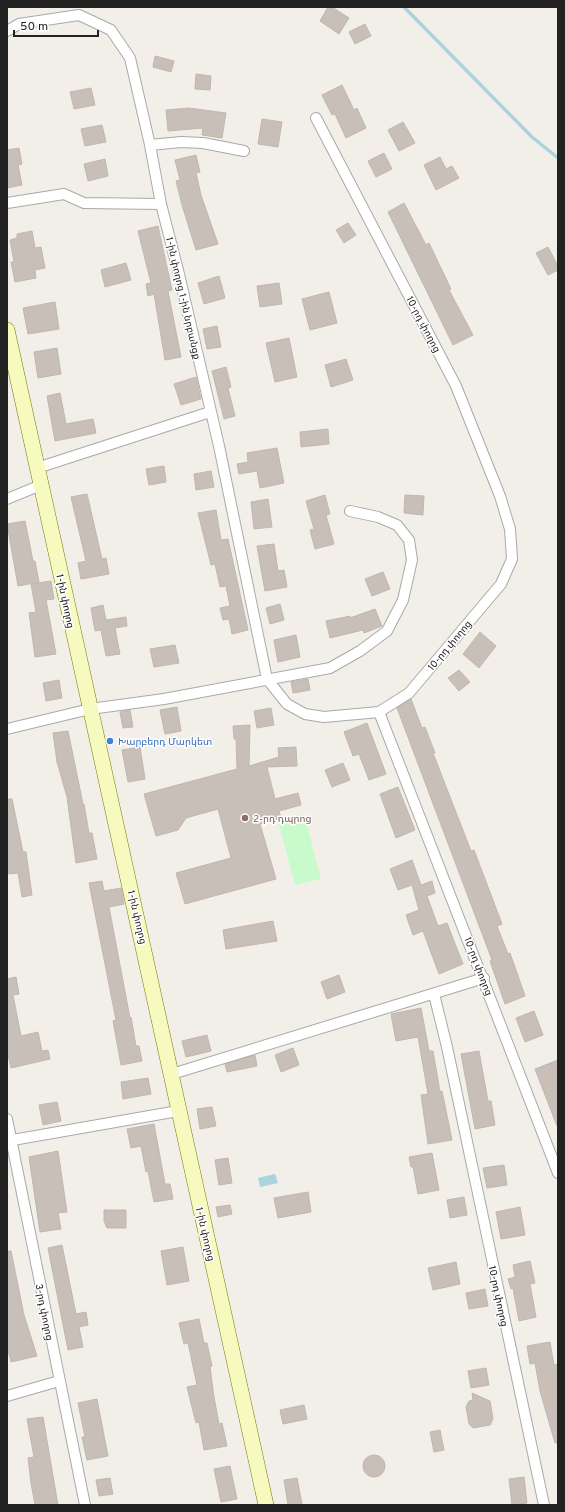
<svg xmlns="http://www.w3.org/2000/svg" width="565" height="1512" font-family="Overpass,'Noto Sans Armenian',sans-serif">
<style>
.park{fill:#c8facc}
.water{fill:#aad3df}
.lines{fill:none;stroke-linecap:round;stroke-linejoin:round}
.stream{stroke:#aad3df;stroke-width:3.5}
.building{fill:#c7bfb8;stroke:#c4b6ab}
.street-casing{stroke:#a9a9a9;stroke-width:12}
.secondary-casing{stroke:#707d05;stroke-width:16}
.street{stroke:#fff;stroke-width:10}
.secondary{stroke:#f7fabf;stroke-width:15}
.shop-dot{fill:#3f7fe0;stroke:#fff;stroke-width:1.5}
.education-dot{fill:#8d6e63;stroke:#fff;stroke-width:1.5}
.labels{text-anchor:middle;stroke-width:3;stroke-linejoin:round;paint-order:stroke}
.street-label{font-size:10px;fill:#222;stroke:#fff}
.shop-label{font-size:10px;fill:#366cbe;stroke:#fff;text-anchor:start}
.education-label{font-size:10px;fill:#785e54;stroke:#fff;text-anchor:start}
</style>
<rect width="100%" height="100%" fill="#f2efe9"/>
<path class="park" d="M304,814L321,879L295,885L278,821Z"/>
<path class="water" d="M275,1174L278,1183L260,1187L258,1178Z"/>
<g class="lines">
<path class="stream" d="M404,7L532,137L558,158"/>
</g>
<path class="building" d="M328,7H332L349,18L339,34L320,21Z
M365,24L371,36L355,44L349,32Z
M155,56L174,61L171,72L153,67Z
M196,74L211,76L210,90L195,89Z
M342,85L354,110L357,108L366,128L346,138L335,114L332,115L322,95Z
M91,88L95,105L74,109L70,92Z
M189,108L226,113L222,138L202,135L203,128L168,131L166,110Z
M262,119L282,122L278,147L258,144Z
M403,122L415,143L399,151L388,130Z
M102,125L106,142L85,146L81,129Z
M19,148L22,164L18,165L22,185L7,188V150Z
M384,153L392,169L376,177L368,161Z
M196,155L200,172L196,173L201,195L218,244L196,250L182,205L176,181L180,180L175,160Z
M440,157L446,169L452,166L459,178L436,190L424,165Z
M105,159L108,176L88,181L84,164Z
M404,203L426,245L429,243L451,289L449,290L473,335L453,345L388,212Z
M348,223L356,235L344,243L336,230Z
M158,226L172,290L168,291L181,357L165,360L154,294L148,296L146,284L151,283L138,231Z
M32,231L35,248L41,247L45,268L35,270L36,278L15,282L11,262H14L10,240L17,238V234Z
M548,247L558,266V270L548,275L536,253Z
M126,263L131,280L105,287L101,270Z
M219,276L225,298L204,304L198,283Z
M279,283L282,304L260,307L257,286Z
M329,292L337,323L310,330L302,299Z
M55,302L59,329L28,334L23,308Z
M217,326L221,347L207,349L203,329Z
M289,338L297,377L275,382L266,343Z
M57,348L61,374L38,378L34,352Z
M346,359L353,380L331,387L325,365Z
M226,367L231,387L228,388L235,416L224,419L212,371Z
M196,377L201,399L181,405L174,384Z
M60,393L66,424L93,419L96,433L55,441L47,396Z
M328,429L329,444L301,447L300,432Z
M277,448L284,483L260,488L257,471L239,474L237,464L248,462L247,453Z
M164,466L166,482L149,485L146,469Z
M211,471L214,487L196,490L194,474Z
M87,494L102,559L106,558L109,574L81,579L78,563L86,561L71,497Z
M325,495L330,514L326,515L334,544L315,549L310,530L314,529L306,501Z
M405,495L424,496L423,515L404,513Z
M268,499L272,527L254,529L251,502Z
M216,510L221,540L228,539L248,630L232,634L229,619L223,620L220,608L230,606L226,586L220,587L215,564L211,565L198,513Z
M25,521L33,561H35L39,582L18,586L7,524Z
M274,544L278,571L284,570L287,587L265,591L257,546Z
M383,572L390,589L372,596L365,579Z
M51,581L54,599L46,600L56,654L35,657L29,613L36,612L31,584Z
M280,604L284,620L270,624L266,608Z
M103,605L106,620L126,617L127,626L115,628L120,654L106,656L101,630L95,631L91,608Z
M375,609L382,626L364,633L363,630L330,638L326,621L350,616V618Z
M480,632L496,646L479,668L463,654Z
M296,635L300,657L278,662L274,640Z
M175,645L179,663L154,667L150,649Z
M459,670L470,682L459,691L448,678Z
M308,679L310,690L293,693L291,682Z
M59,680L62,698L46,701L43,683Z
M411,699L422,728L425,727L435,753H433L471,851L474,850L502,924L497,926L508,954L510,953L525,996L505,1004L490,961L492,960L397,708Z
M177,707L181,731L165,734L160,710Z
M271,708L274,725L257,728L254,711Z
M130,710L133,727L123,728L120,712Z
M367,723L386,774L369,780L359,754L353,756L344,732Z
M250,725L249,766L279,757L278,748L296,747L297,766L267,767L275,799L298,793L301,805L279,811L281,818L260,824L276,879L185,904L176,873L231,858L218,809L186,818L178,830L156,836L144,794L237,769L236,739H234L233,726Z
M68,731L83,804H84L89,833H92L97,859L76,863L67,797L57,762L53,733Z
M140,747L145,779L128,782L122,750Z
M343,763L350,780L332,787L325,770Z
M398,787L415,830L396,838L380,794Z
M7,799H12L23,852H26L32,895L22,897L18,873L9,874L7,865Z
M412,860L421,885L432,881L435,893L427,896L438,926L447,923L463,964L439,974L423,931L413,935L406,915L419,910L412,885L398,890L390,869Z
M102,881L104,891L121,888L124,904L109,907L130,1018L131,1017L136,1046H139L142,1061L121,1065L113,1021L116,1020L89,883Z
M273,921L277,941L226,949L223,930Z
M339,975L345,992L327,999L321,982Z
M16,977L19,994L13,995L21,1036L38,1032L42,1051L48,1050L50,1059L11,1068L7,1050V979Z
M421,1008L429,1051H433L440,1092L442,1091L452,1140L428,1144L421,1095L428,1094L418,1037L396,1041L391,1014Z
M534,1011L543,1035L525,1042L516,1018Z
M207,1035L211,1051L186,1057L182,1041Z
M293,1048L299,1065L281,1072L275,1055Z
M479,1051L488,1101H491L495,1125L475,1129L461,1054Z
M255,1055L257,1066L227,1072L225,1064Z
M558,1060V1126H557L535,1069Z
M148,1078L151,1094L123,1099L121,1082Z
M57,1102L61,1121L43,1125L39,1105Z
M212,1107L216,1126L200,1129L197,1109Z
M154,1124L165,1184H170L173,1199L154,1202L148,1171L146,1172L141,1146L131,1148L127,1129Z
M58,1151L67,1212L58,1213L61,1229L40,1232L29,1157Z
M432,1153L439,1190L418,1194L413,1167H411L409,1157Z
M228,1158L232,1183L219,1185L215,1160Z
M504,1165L507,1185L487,1188L483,1168Z
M308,1192L311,1212L278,1218L274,1198Z
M464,1197L467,1215L450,1218L447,1200Z
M230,1205L232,1214L218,1217L216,1207Z
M520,1207L525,1235L501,1239L496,1212Z
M104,1210H126V1228H107L104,1221Z
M62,1245L76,1314L86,1312L88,1325L79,1327L83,1347L68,1350L48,1248Z
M183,1247L189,1281L167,1285L161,1251Z
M7,1251H11L24,1315L37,1356L11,1362L7,1346Z
M530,1261L535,1283L530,1284L536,1317L519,1321L513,1288L511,1289L508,1279L515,1277L513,1265Z
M456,1262L460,1284L433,1290L428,1268Z
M485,1289L488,1306L469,1309L466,1293Z
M199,1319L204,1343H207L212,1366L210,1367L214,1397L219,1424L222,1423L227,1446L204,1450L199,1422L196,1423L187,1387L197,1385L188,1343L184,1344L179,1323Z
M550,1342L554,1365L558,1364V1443H555L540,1391L535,1363L530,1364L527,1346Z
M486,1368L489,1385L471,1388L468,1371Z
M472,1393L490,1401L493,1419L490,1425L473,1428L469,1424L466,1407L469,1401L473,1400Z
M97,1399L108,1456L87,1460L82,1437H85L78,1403Z
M304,1405L307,1419L283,1424L280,1410Z
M43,1417L53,1476L58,1505H35L31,1483L28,1458L34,1457L27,1419Z
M440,1430L444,1450L434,1452L430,1432Z
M363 1466a11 11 0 1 1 22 0a11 11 0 1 1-22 0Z
M230,1466L237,1499L221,1502L214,1469Z
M524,1477L527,1503L512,1505L509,1479Z
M110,1478L113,1494L99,1496L96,1480Z
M297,1478L302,1504L288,1505L284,1480Z"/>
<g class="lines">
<g class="street-casing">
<path id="street" d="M7,31L19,24L79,15L111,30L130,58L150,145L161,204L178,270L219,446L267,679L287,704L305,714L324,717L379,712L409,693L501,584L512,559L510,529L500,496L456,386L316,118
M150,145L181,142L203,143L244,151
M7,203L64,194L84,203L161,204
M37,468L210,412
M7,499L41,485
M379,712L558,1173
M7,729L90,709L164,699L330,668L360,651L387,631L403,600L412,560L409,540L397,525L378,517L350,511
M434,994L447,1047L544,1505
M172,1074L484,978
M7,1119L85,1505
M7,1141L178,1111
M7,1396L59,1381"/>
</g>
<g class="secondary-casing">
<path id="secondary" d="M7,330L266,1505"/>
</g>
<use href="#street" class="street"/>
<use href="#secondary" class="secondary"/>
</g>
<circle class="shop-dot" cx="110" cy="741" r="4"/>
<circle class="education-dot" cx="245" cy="818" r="4"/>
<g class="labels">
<g class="street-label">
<text transform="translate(184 298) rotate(77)" y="4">1-ին փողոց 1-ին նրբանցք</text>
<text transform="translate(424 324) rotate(62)" y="4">10-րդ փողոց</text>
<text transform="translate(66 601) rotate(78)" y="4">1-ին փողոց</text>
<text transform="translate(449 645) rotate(-50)" y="4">10-րդ փողոց</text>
<text transform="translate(138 917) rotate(77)" y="4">1-ին փողոց</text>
<text transform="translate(479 966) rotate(69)" y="4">10-րդ փողոց</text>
<text transform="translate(206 1234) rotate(77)" y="4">1-ին փողոց</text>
<text transform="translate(499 1296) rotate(78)" y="4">10-րդ փողոց</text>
<text transform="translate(45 1312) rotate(79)" y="4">3-րդ փողոց</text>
</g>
<g class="shop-label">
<text x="118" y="745">Խարբերդ Մարկետ</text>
</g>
<g class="education-label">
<text x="253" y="822">2-րդ դպրոց</text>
</g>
</g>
<rect width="565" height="1512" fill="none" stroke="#222222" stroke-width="16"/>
<path d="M14 30v6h84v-6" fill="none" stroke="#222222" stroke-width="2"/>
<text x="20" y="30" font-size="12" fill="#222222" stroke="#ffffff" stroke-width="3" paint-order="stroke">50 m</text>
</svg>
